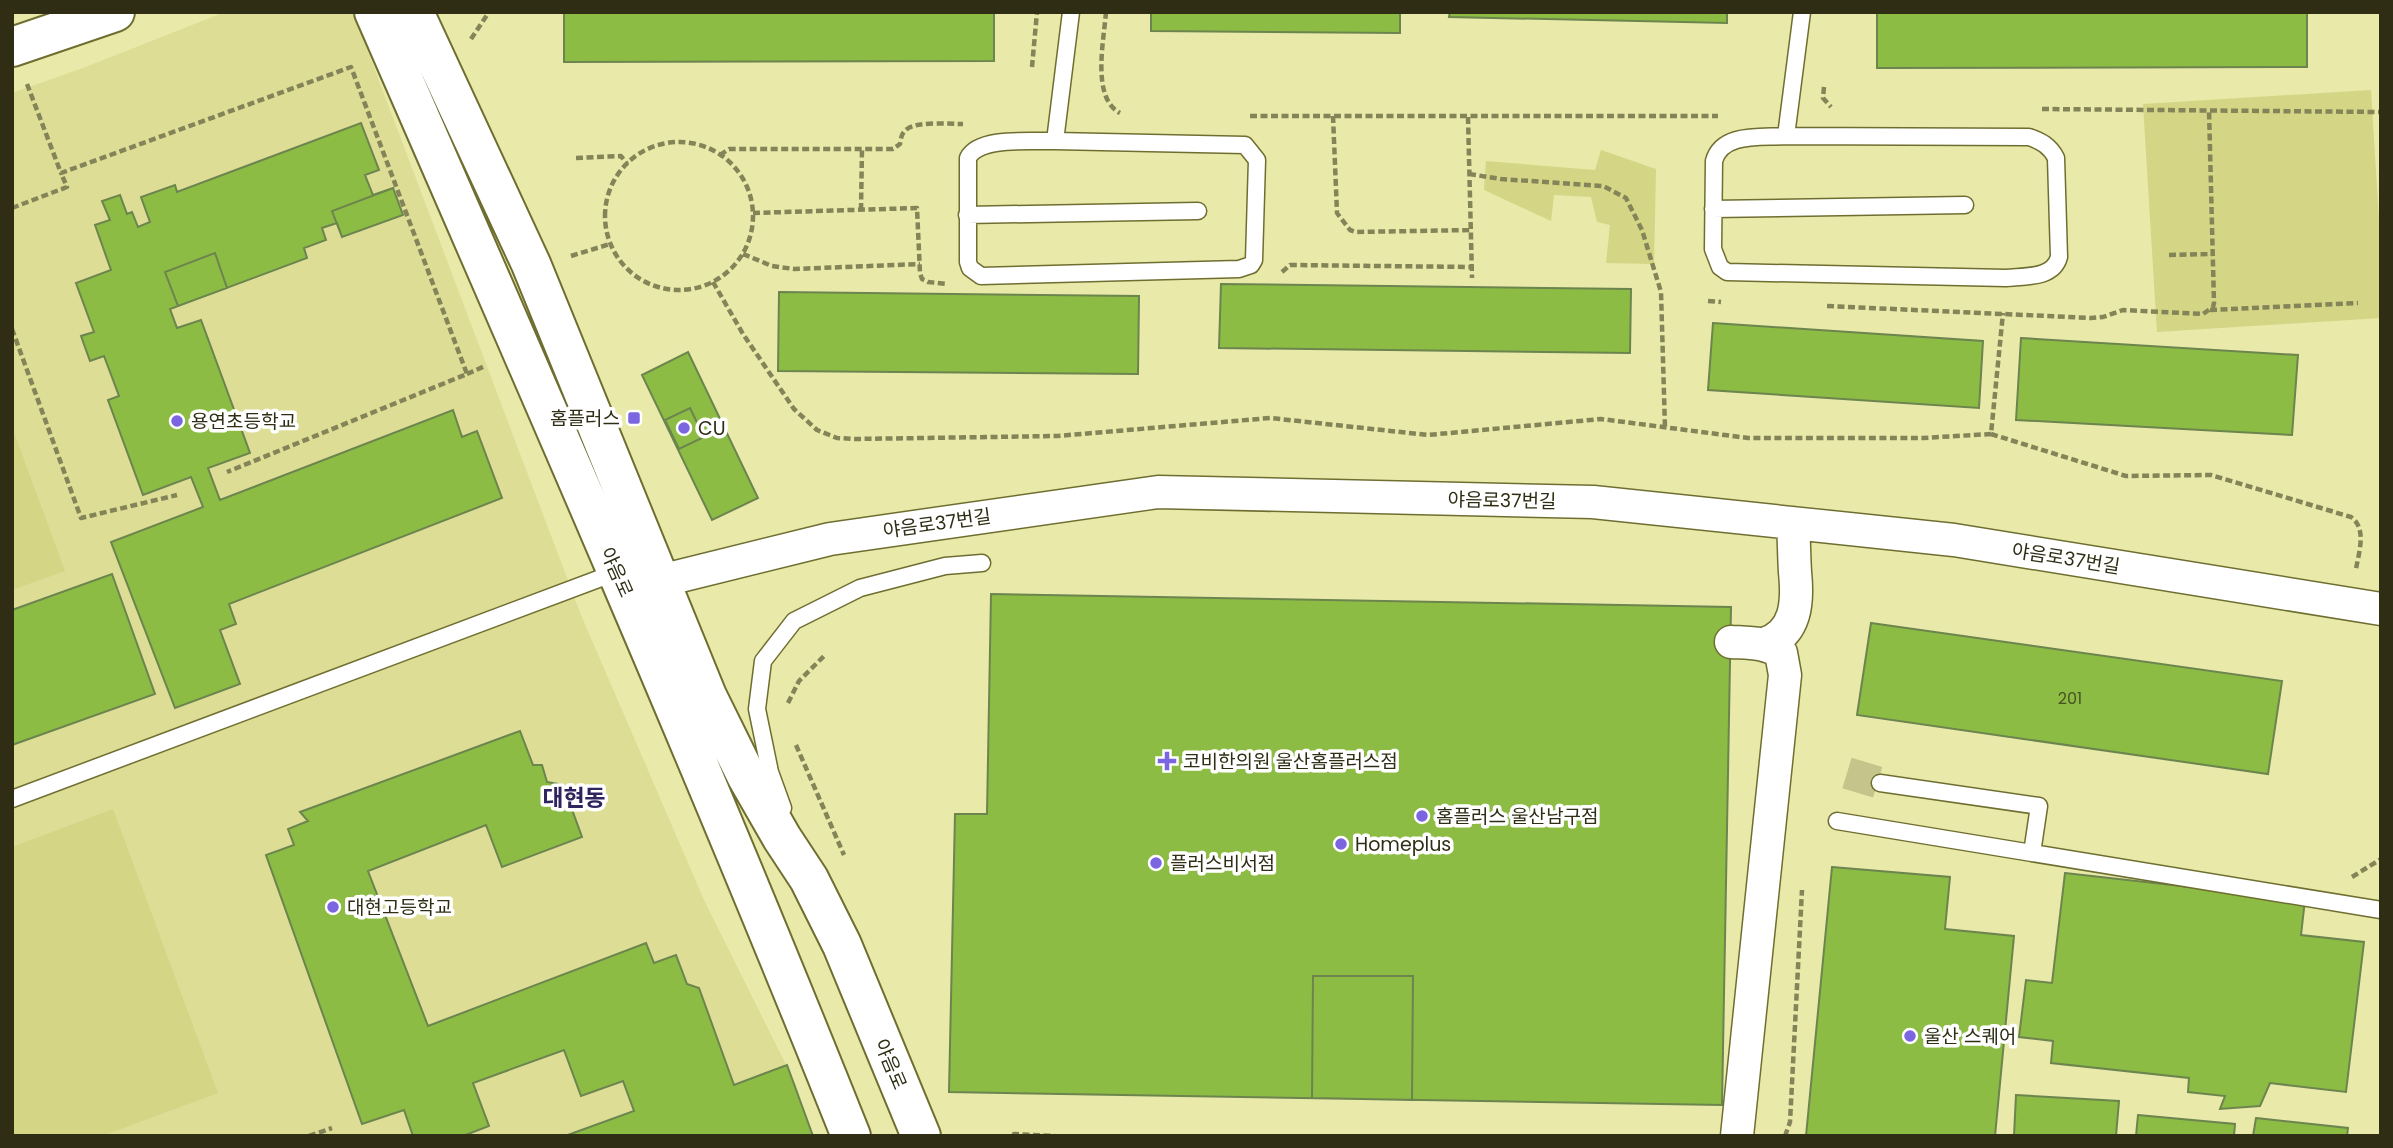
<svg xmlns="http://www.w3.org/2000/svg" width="2393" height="1148" font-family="Poppins,'Noto Sans KR',sans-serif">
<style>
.built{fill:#dddd95}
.green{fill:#d5d586}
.building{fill:#8dbc45;stroke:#6c844e;stroke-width:2}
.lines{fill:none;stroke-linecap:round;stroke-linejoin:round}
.minor-tunnel{stroke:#c4c48b;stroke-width:32;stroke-dasharray:32 16;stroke-linecap:butt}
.service-casing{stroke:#6f6e31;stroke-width:19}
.minor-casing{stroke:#6f6e31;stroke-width:35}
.tertiary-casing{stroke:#6f6e31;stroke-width:42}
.path{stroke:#848459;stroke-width:4.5;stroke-dasharray:7 3.5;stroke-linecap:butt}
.service{stroke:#fff;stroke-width:16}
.minor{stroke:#fff;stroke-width:32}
.tertiary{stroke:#fff;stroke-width:38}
.poi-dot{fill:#7b65e0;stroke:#fff;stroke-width:2.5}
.labels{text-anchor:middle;stroke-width:7;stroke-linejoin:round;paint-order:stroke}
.number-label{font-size:16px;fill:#465221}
.poi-label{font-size:19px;fill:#2f2e15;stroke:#fff;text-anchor:start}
.street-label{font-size:19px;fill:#2f2e15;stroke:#fff}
.quarter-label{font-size:23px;font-weight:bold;fill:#2f245e;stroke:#fff}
</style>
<rect width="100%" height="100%" fill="#e9e9a9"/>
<path class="built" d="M225,12H353L581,615L704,900L796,1085L812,1136H12V93L83,68Z"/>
<path class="green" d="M2371,90L2381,253V318L2157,332L2143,104Z
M1601,150L1656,169L1654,264L1606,263L1610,225L1597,222L1591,197L1554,195L1551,221L1484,190L1486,161L1595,170Z
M12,427L65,571L12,590Z
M113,809L218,1093L102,1136H12V847Z"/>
<path class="building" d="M564,12H994V61L564,62Z
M1151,12H1400V33L1151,31Z
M1450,12H1727V23L1449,17Z
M1877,12H2307V67L1877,68Z
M361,123L379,170L365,175L373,195L393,188L403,215L342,237L337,223L322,228L326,240L304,248L307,258L170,309L177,328L201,320L250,453L208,468L220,500L453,410L462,437L477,431L502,498L229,604L236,624L220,630L240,684L175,708L111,542L203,507L191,477L143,495L108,400L119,396L104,356L90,361L81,336L94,332L76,283L111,270L95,225L110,220L102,201L120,195L127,214L132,212L138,227L150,222L141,197L175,185L177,192Z
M393,188L403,215L342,237L332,211Z
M215,253L227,288L178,306L165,272Z
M1221,284L1631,289L1630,353L1219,348Z
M779,292L1139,296L1138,374L778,371Z
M1713,323L1983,341L1979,408L1708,390Z
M2021,338L2298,355L2292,435L2016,420Z
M688,352L758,498L712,520L642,375Z
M690,408L704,437L679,449L665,420Z
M112,574L155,694L12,745V610Z
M991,594L1731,607L1722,1105L949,1092L955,814H987Z
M1871,623L2282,681L2268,774L1857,715Z
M520,731L533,765H542L547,782L563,785L582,837L502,867L486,825L368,871L428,1026L646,943L654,963L676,955L687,984L699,988L734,1085L787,1065L813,1136H565L634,1111L623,1081L581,1096L564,1050L473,1083L489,1126L463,1136H413L404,1110L362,1124L266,855L294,845L288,829L308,821L300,812Z
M1832,867L1950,877L1945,929L2014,936L1995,1136H1806Z
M2065,873L2305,900L2301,935L2364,942L2346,1092L2270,1083L2260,1106L2220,1109L2225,1096L2188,1092L2189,1078L2051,1063L2053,1041L2019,1037L2026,980L2052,983Z
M1313,976H1413L1412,1100L1312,1098Z
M2016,1095L2119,1101L2116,1136H2014Z
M2138,1115L2235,1124L2234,1136H2136Z
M2256,1118L2348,1128L2347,1136H2253Z"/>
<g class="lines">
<path class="minor-tunnel" d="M1847,773L1880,783"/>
<g class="service-casing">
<path id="service" d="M1786,136L2029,137C2041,141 2050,146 2056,158L2059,257C2053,279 2024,276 2006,278L1727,272L1720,267L1713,249L1714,161C1722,132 1761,138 1786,136Z
M1786,136L1802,12
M1055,141L1245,145L1257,160L1254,260L1251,265L1239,269L981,276L970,268L968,262V158C979,136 1032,142 1055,141Z
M1055,141L1071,12
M1713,209L1965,205
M967,215L1198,211
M1880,783L2039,806L2032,853L2381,910
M12,799L617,572
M783,808L770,772L757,709L763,661L794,621L860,588L945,566L982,563
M1837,821L2032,853"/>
</g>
<g class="minor-casing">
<path id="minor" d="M640,591L660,581L830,539L1158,492L1593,502L1954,540L2381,609
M1731,642C1749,643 1766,642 1781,653L1785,675L1737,1136
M1764,644C1797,634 1798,601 1795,572C1794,556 1794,539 1793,523"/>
</g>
<g class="tertiary-casing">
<path id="tertiary" d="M374,12C537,385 700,758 851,1136
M414,12L531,264L707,696L747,777L782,838L809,879L842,945L921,1136
M12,47L115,12"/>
</g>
<path class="path" d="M1106,12C1104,40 1091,98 1120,113
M471,39L489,12
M1032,67L1037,12
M27,84L61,173L351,67L467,374L227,472
M1824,87L1823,98L1831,107
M2042,109L2381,112
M1250,116H1718
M1333,116L1337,213L1350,230L1356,232L1471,230
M1468,117L1472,278
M605 216a74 74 0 1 1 148 0a74 74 0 1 1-148 0Z
M720,155L729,149H893L900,144C901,139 901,133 907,129C918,121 949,124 963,124
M576,158L621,156L627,164
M1469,174L1501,179L1603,186L1626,198L1642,230L1661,292L1665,428
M12,208L67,187L61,173
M861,210L862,149
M753,213L917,208L920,273L922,279L928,282L948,284
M743,254L772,266L794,269L920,264
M2169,255L2213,254
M571,256L610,244
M1282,272L1290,265L1471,267
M713,282L743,334L794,409L817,430L837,438L855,439L1057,436L1270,418L1428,435L1601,419L1748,438H1923L1991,434L2003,313
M1708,301L1721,302
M1827,306L2091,318L2103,317L2123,310L2203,314L2213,307L2214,303L2209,110
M2210,310L2358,303
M12,329L81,518L177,495
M467,374L485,366
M1991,434L2126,476L2211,475L2351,517C2367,528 2359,552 2356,569
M788,703L799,681L825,655
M796,745L844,855
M2352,877L2381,859
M309,1136L332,1128
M1014,1136V1134L1055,1136
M1785,1136L1790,1122L1802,890"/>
<use href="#service" class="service"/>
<use href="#minor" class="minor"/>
<use href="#tertiary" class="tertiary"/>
</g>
<g class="poi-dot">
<rect x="627" y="411" width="14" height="14" rx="3.5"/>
<circle cx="177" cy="421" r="7"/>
<circle cx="684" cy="428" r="7"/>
<path d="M1163.5 750.5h7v7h7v7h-7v7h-7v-7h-7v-7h7z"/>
<circle cx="1422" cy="816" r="7"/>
<circle cx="1341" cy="844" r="7"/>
<circle cx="1156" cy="863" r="7"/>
<circle cx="333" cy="907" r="7"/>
<circle cx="1910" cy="1036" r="7"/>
</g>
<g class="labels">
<g class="number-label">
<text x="2070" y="704">201</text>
</g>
<g class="poi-label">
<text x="620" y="425" text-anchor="end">홈플러스</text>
<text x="191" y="428">용연초등학교</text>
<text x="698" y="435">CU</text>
<text x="1183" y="768">코비한의원 울산홈플러스점</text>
<text x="1436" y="823">홈플러스 울산남구점</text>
<text x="1355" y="851">Homeplus</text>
<text x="1170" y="870">플러스비서점</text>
<text x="347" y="914">대현고등학교</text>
<text x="1924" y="1043">울산 스퀘어</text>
</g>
<g class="street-label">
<text transform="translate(1502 500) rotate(1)" y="7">야음로37번길</text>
<text transform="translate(937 523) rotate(-8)" y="7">야음로37번길</text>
<text transform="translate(2066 558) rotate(9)" y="7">야음로37번길</text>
<text transform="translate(617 572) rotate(66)" y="7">야음로</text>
<text transform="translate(891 1064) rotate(67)" y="7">야음로</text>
</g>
<g class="quarter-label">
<text x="574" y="806">대현동</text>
</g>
</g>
<rect width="2393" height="1148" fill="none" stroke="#2f2e15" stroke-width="28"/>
</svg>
